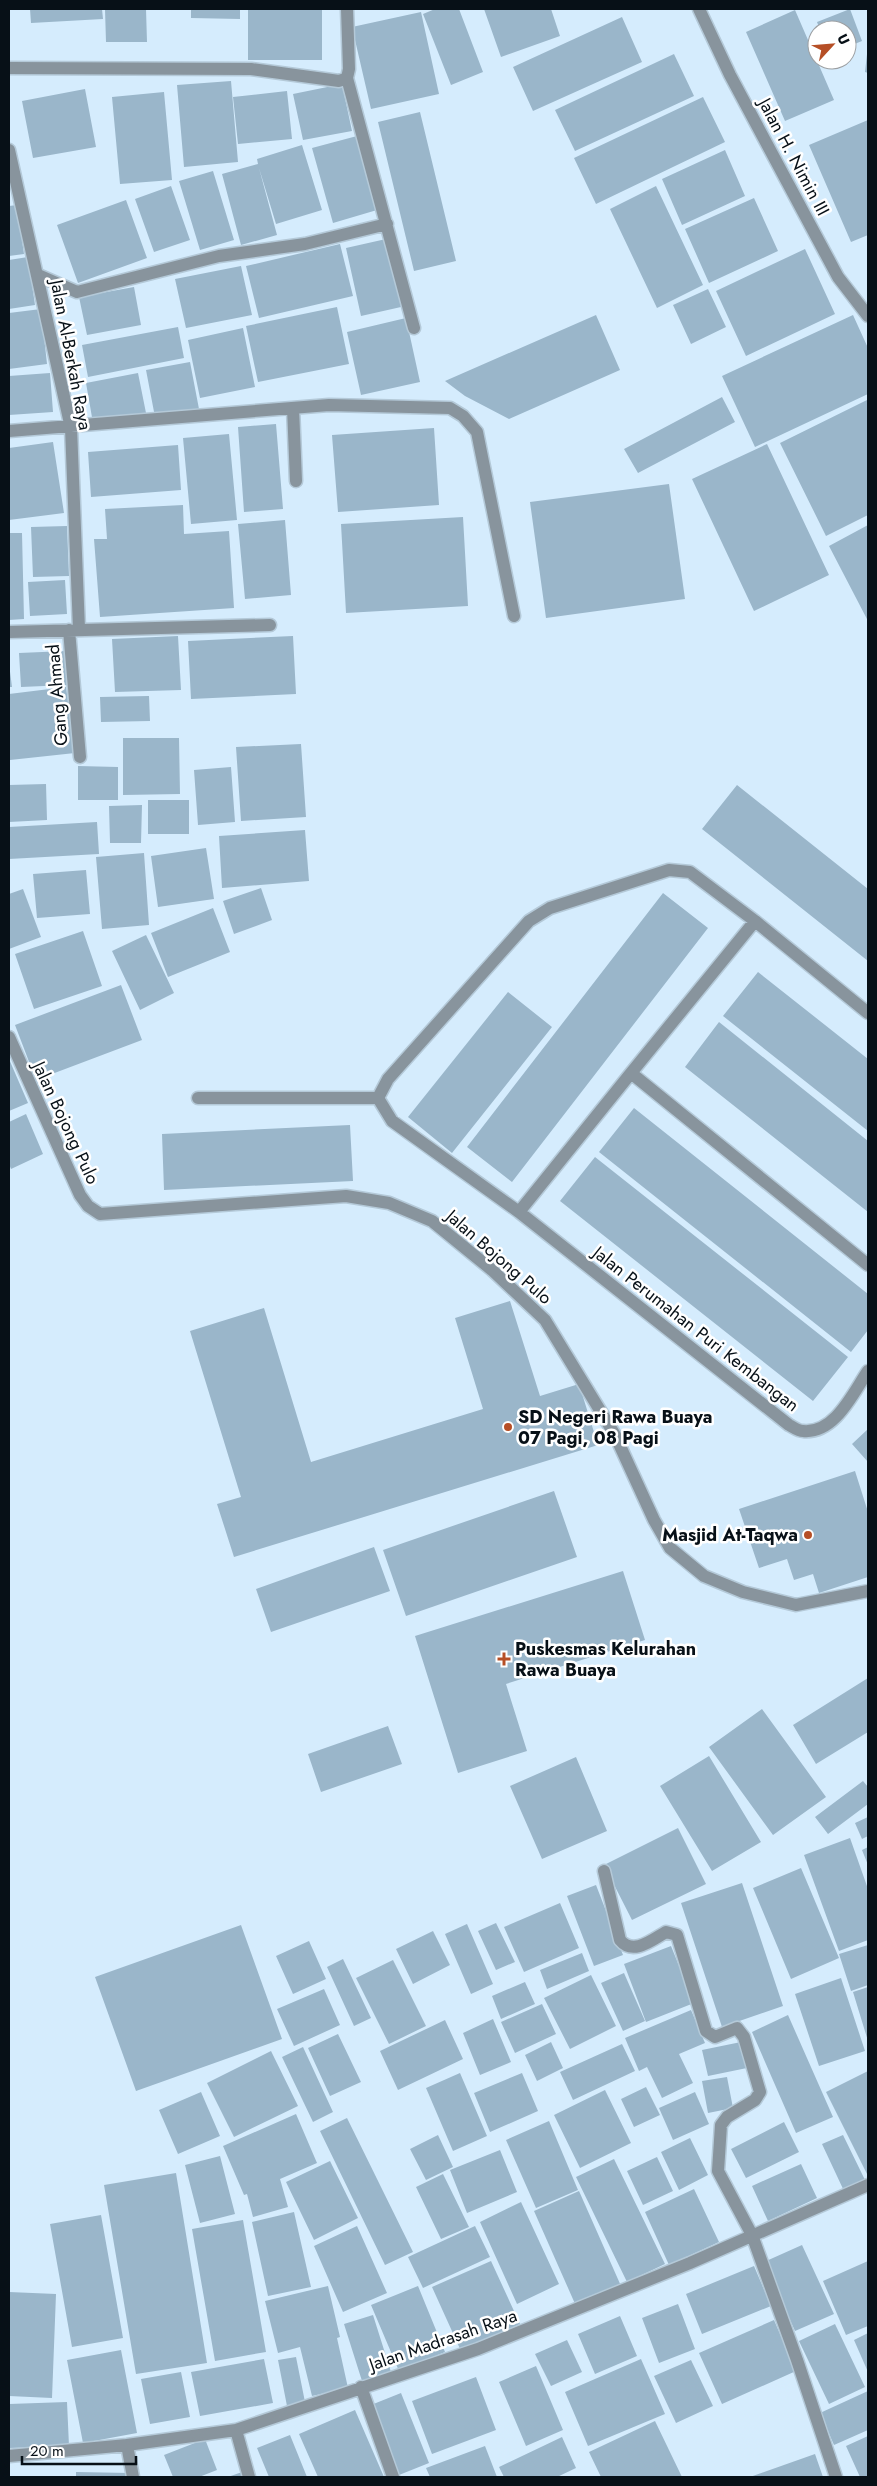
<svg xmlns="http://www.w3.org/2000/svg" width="877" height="2486" font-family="Jost,sans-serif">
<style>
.building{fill:#9ab6ca}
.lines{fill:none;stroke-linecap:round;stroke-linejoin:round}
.minor-casing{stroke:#b4c9d8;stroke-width:15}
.minor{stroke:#88949d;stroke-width:12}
.poi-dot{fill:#b64f26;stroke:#fff;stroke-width:2}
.labels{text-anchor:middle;stroke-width:5;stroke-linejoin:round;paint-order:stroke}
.street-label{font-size:18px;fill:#071017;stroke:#fff}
.poi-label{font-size:18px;font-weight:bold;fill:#071017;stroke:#fff;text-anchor:start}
</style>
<rect width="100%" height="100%" fill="#d5ecfd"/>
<path class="building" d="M30,9H102L103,19L31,23Z
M105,9H146L147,42H106Z
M191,9H240V19L191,18Z
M248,9H322V60H248Z
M435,9H459L483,72L451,85L423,14Z
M484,9H551L560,36L501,57Z
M850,9L862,41L847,47V30H820L817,22Z
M795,10L834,100L785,121L746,32Z
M421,12L439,94L371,109L352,27Z
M622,17L642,62L533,111L513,67Z
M674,54L694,96L575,151L555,110Z
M867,54H868V73L865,72Z
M231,81L238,162L184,167L177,85Z
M342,84L352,131L303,140L293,94Z
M85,89L96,147L33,158L22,101Z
M287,91L292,139L238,144L233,97Z
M164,92L172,180L120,184L112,97Z
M703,97L725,142L596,204L574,158Z
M420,112L456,261L414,271L378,122Z
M868,120V235L851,242L809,145Z
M357,136L377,210L333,223L312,148Z
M302,145L322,210L276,224L259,168L277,235L241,245L222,174L258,164L257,159Z
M725,150L745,196L682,225L662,179Z
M213,171L234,240L200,250L179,181Z
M171,186L190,240L154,252L135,199Z
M656,186L703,285L657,308L610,209Z
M754,198L778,251L709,283L685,229Z
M126,200L147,258L78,283L57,225Z
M17,205L24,254L9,256V206Z
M386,239L401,307L361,316L346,248Z
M340,244L353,296L259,318L246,266Z
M805,249L835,314L746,356L716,291Z
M28,257L35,305L9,309V260Z
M241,266L252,315L186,328L175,279Z
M134,287L141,325L87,335L79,297Z
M708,289L726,327L691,344L673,305Z
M337,307L349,364L258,382L246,326Z
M41,309L47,364L9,369V313Z
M596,315L620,370L509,419L465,396L445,381Z
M853,315L868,348V394L755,447L722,376Z
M406,318L420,382L361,395L347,332Z
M178,327L184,358L88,377L82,345Z
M243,328L255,387L200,398L188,340Z
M190,362L199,409L155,417L146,370Z
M50,373L53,412L9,415V376Z
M138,373L146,413L93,423L86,383Z
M722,397L735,422L638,473L624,449Z
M867,400L868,515L826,536L780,443Z
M276,424L283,509L244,512L238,427Z
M434,428L439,505L338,512L332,435Z
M229,434L237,520L191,524L183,438Z
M53,442L64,513L9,520V448Z
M767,444L829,575L754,611L692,479Z
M178,445L181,490L91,497L88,452Z
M669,484L685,599L546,618L530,502Z
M183,505L184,534L229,531L234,608L100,617L94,539H107L105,509Z
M463,517L468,606L346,613L341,524Z
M285,520L291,595L245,599L238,524Z
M868,525V621L829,546Z
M67,526L69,576L33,577L31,527Z
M9,533H22L24,619L9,620Z
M65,580L67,614L30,616L28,582Z
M178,636L181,690L115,692L112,639Z
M293,636L296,694L191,699L188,641Z
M66,651L67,685L21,687L19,653Z
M9,664L12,687H9Z
M66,687L75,753L10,760L9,694Z
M149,696L150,721L101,722L100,697Z
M123,738H179L180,794L123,795Z
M301,744L306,817L241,821L236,747Z
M78,766L118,767V800H78Z
M231,767L235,822L198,825L194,770Z
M46,784L47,820L9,822V785Z
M737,785L868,889V961L702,829Z
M148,800H189V834H148Z
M142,805L141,843H110L109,806Z
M97,822L99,854L9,859V827Z
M305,830L309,881L222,888L219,836Z
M206,848L214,899L158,907L151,856Z
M144,853L149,925L102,929L96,857Z
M86,870L90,914L37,918L33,874Z
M261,888L272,920L234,934L223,901Z
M23,889L41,937L9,949V894Z
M663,893L708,928L512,1182L467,1147Z
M213,908L230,952L168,977L151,933Z
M83,931L102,986L34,1009L15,954Z
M146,935L174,993L140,1010L112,951Z
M758,972L868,1059V1131L723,1016Z
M121,985L142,1040L36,1080L15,1025Z
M508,992L552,1027L452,1153L408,1117Z
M719,1022L868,1141V1212L685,1067Z
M9,1059L28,1103L9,1111Z
M634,1108L868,1294V1330L851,1352L599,1152Z
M26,1114L43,1154L11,1169L9,1164V1122Z
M350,1125L353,1181L164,1190L162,1134Z
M595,1157L848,1357L813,1401L560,1201Z
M510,1301L540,1396L579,1384L598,1445L234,1557L217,1504L241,1497L190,1331L264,1308L311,1462L483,1409L455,1318Z
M868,1429V1462L852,1444Z
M855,1471L868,1512V1577L819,1593L813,1574L794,1580L787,1559L759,1568L739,1509Z
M554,1491L577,1557L406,1616L383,1550Z
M374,1547L390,1591L271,1632L256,1589Z
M623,1571L645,1640L506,1684L527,1751L458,1773L415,1636Z
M868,1678V1732L816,1764L793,1725Z
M762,1709L826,1797L773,1835L709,1747Z
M388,1726L402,1764L321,1792L308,1754Z
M709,1756L761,1842L712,1871L660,1786Z
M576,1757L607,1831L542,1859L510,1786Z
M863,1781L868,1787V1804L828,1834L815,1817Z
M868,1817V1836L862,1839L855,1823Z
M678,1828L706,1884L632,1920L604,1865Z
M850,1838L868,1889V1940L839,1951L804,1855Z
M868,1847V1865L862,1850Z
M801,1868L839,1958L791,1979L753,1888Z
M742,1883L783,2006L722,2027L681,1903Z
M596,1885L623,1955L594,1966L567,1896Z
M560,1903L579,1948L524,1972L504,1927Z
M496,1923L515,1962L496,1970L478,1931Z
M467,1924L493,1984L471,1994L445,1934Z
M241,1925L282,2039L136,2091L95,1977Z
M433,1931L450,1965L413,1984L396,1949Z
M309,1941L326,1979L293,1994L276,1956Z
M868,1945V1985L851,1991L839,1954Z
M671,1946L694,2003L646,2022L624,1964Z
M582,1953L589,1971L547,1989L540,1970Z
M343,1959L371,2018L354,2026L327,1967Z
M393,1960L426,2026L389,2044L356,1978Z
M624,1973L645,2021L623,2031L601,1983Z
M591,1975L616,2026L570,2049L544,1998Z
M841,1978L865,2051L819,2066L795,1994Z
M525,1982L535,2004L501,2019L492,1996Z
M868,1987V2041L853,1992Z
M324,1989L340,2025L294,2046L277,2009Z
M542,2004L556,2034L515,2053L501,2022Z
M691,2010L705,2043L679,2054L693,2083L662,2098L647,2067L639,2071L625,2038Z
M788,2015L833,2117L796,2133L752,2032Z
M493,2019L511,2062L480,2075L463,2033Z
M445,2020L463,2059L398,2090L380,2051Z
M338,2034L361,2082L330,2096L308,2048Z
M551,2042L563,2068L537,2081L525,2055Z
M741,2042L747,2068L708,2076L702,2050Z
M622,2044L635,2071L573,2100L560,2072Z
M303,2047L333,2112L313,2122L282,2057Z
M271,2051L298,2106L234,2137L207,2083Z
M868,2071V2176L826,2092Z
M460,2073L487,2136L453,2151L426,2088Z
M522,2073L538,2111L490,2132L474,2093Z
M727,2077L733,2108L708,2113L702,2081Z
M646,2087L660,2115L634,2127L621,2099Z
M605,2090L631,2143L580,2168L554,2115Z
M201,2092L220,2136L178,2154L159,2110Z
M695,2092L709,2124L673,2140L659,2108Z
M296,2114L317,2163L280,2179L288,2207L253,2217L247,2194L244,2195L223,2146Z
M347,2118L413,2252L385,2265L320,2131Z
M549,2121L578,2190L536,2208L506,2140Z
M784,2122L799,2152L746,2178L731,2149Z
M438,2135L453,2167L426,2180L410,2149Z
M843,2135L865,2180L844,2191L822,2144Z
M690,2138L708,2175L679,2190L661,2152Z
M500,2150L517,2192L467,2213L450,2170Z
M220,2156L235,2214L200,2223L185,2165Z
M657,2157L673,2191L643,2205L627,2171Z
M614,2159L665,2264L627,2282L576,2177Z
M330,2161L358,2218L314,2240L286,2182Z
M801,2164L817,2198L768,2221L752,2186Z
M176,2173L207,2363L136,2374L104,2185Z
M443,2174L469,2227L441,2239L416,2187Z
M694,2189L719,2242L669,2265L645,2212Z
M579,2191L621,2286L576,2306L534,2211Z
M521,2202L559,2284L517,2304L480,2222Z
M294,2212L311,2287L268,2296L252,2222Z
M101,2215L123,2338L72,2347L50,2224Z
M243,2220L266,2352L215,2361L192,2229Z
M357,2226L387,2293L343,2312L314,2246Z
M475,2226L490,2257L423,2288L408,2257Z
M802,2245L834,2314L795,2331L764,2262Z
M491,2261L520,2324L461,2351L432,2287Z
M868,2261V2326L846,2335L823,2281Z
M754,2266L771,2306L702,2334L686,2294Z
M328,2286L340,2337L337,2338L348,2388L312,2396L300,2347L278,2353L265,2301Z
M418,2286L445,2352L399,2371L371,2305Z
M9,2292L56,2294L52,2398L9,2396Z
M678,2304L695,2349L659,2363L642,2318Z
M373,2315L391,2372L362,2381L344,2324Z
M620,2316L637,2356L595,2374L578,2334Z
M774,2320L796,2371L722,2404L699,2353Z
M835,2324L865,2387L829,2404L799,2341Z
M868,2333V2372L854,2340Z
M567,2340L582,2372L551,2386L535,2354Z
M121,2350L137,2433L83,2443L67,2360Z
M296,2357L305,2402L287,2406L278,2360Z
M264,2359L273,2403L200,2416L191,2372Z
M641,2359L665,2414L588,2446L565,2392Z
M691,2360L713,2406L676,2423L654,2376Z
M536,2366L563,2430L526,2446L499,2382Z
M181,2372L190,2417L150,2424L141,2379Z
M476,2377L496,2430L432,2454L412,2401Z
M868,2391V2430L834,2445L820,2413Z
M401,2393L429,2463L399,2475L371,2405Z
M67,2402L69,2446L9,2448V2404Z
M355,2410L384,2477H318L299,2434Z
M655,2421L682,2477H601L589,2452Z
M290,2435L307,2477H269L257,2448Z
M868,2436V2477H860L846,2446Z
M562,2437L576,2468L557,2477H504L499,2467Z
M205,2439L217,2470L199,2477H173L164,2455Z
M485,2446L497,2477H430L426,2468Z
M815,2454L823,2477H750Z
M76,2472L130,2473V2477H76Z
M242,2472L244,2477H228Z"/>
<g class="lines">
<g class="minor-casing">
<path id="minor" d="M347,9L349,69L347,78L414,328
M699,9L730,75L838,277L868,316
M9,68L251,69L339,81L347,78
M9,150L71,428L79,629
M38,275L77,292L219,256L305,244L387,224
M293,408L296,481
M9,431L329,405L450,408L463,416L477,432L514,616
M69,630L80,757
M9,632L270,625
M755,921L631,1073L868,1265
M9,1037L80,1195L88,1206L100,1214L346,1196L389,1203L432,1221L492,1270L545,1320L615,1435L654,1520L670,1548L704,1576L743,1592L796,1605L868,1591
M198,1098H378L388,1079L529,921L550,908L669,870L690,872L755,921L868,1013
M378,1098L392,1121L519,1212L789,1425C793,1427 798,1431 803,1431C835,1434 853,1393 868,1371
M519,1212L631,1073
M604,1871L620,1940C633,1956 652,1940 666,1932L677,1935L706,2031L715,2037L737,2028L744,2037L760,2092L755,2100L727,2117L721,2125L718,2171L752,2235L797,2360L836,2477
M361,2387L393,2477
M236,2430L249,2477
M127,2445L133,2477
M9,2456L127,2445L236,2430L478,2349L690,2263L868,2185"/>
</g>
<use href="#minor" class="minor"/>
</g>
<g class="poi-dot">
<circle cx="508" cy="1427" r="5"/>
<circle cx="808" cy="1535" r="5"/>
<path d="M501.5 1651.5h5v5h5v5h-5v5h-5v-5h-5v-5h5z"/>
</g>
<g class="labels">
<g class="street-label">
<text transform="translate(794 157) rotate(62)" y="6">Jalan H. Nimin III</text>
<text transform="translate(71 355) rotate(79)" y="6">Jalan Al-Berkah Raya</text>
<text transform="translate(57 695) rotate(-95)" y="6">Gang Ahmad</text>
<text transform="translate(66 1123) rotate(65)" y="6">Jalan Bojong Pulo</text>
<text transform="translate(499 1257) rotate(41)" y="6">Jalan Bojong Pulo</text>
<text transform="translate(696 1329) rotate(38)" y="6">Jalan Perumahan Puri Kembangan</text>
<text transform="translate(443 2340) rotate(-19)" y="6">Jalan Madrasah Raya</text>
</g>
<g class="poi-label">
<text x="518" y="1423">SD Negeri Rawa Buaya<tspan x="518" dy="21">07 Pagi, 08 Pagi</tspan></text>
<text x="798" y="1541" text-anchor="end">Masjid At-Taqwa</text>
<text x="515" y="1655">Puskesmas Kelurahan<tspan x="515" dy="21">Rawa Buaya</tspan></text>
</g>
</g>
<rect width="877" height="2486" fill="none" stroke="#071017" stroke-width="20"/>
<g transform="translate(832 45) rotate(64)"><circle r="24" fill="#ffffff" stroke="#9c9fa2"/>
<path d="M0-4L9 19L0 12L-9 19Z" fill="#b64f26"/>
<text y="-8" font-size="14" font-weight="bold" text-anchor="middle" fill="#071017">U</text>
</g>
<path d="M22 2456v8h114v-8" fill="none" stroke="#071017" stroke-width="2.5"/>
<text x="30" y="2456" font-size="15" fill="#071017" stroke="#ffffff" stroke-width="4" paint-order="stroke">20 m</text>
</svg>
